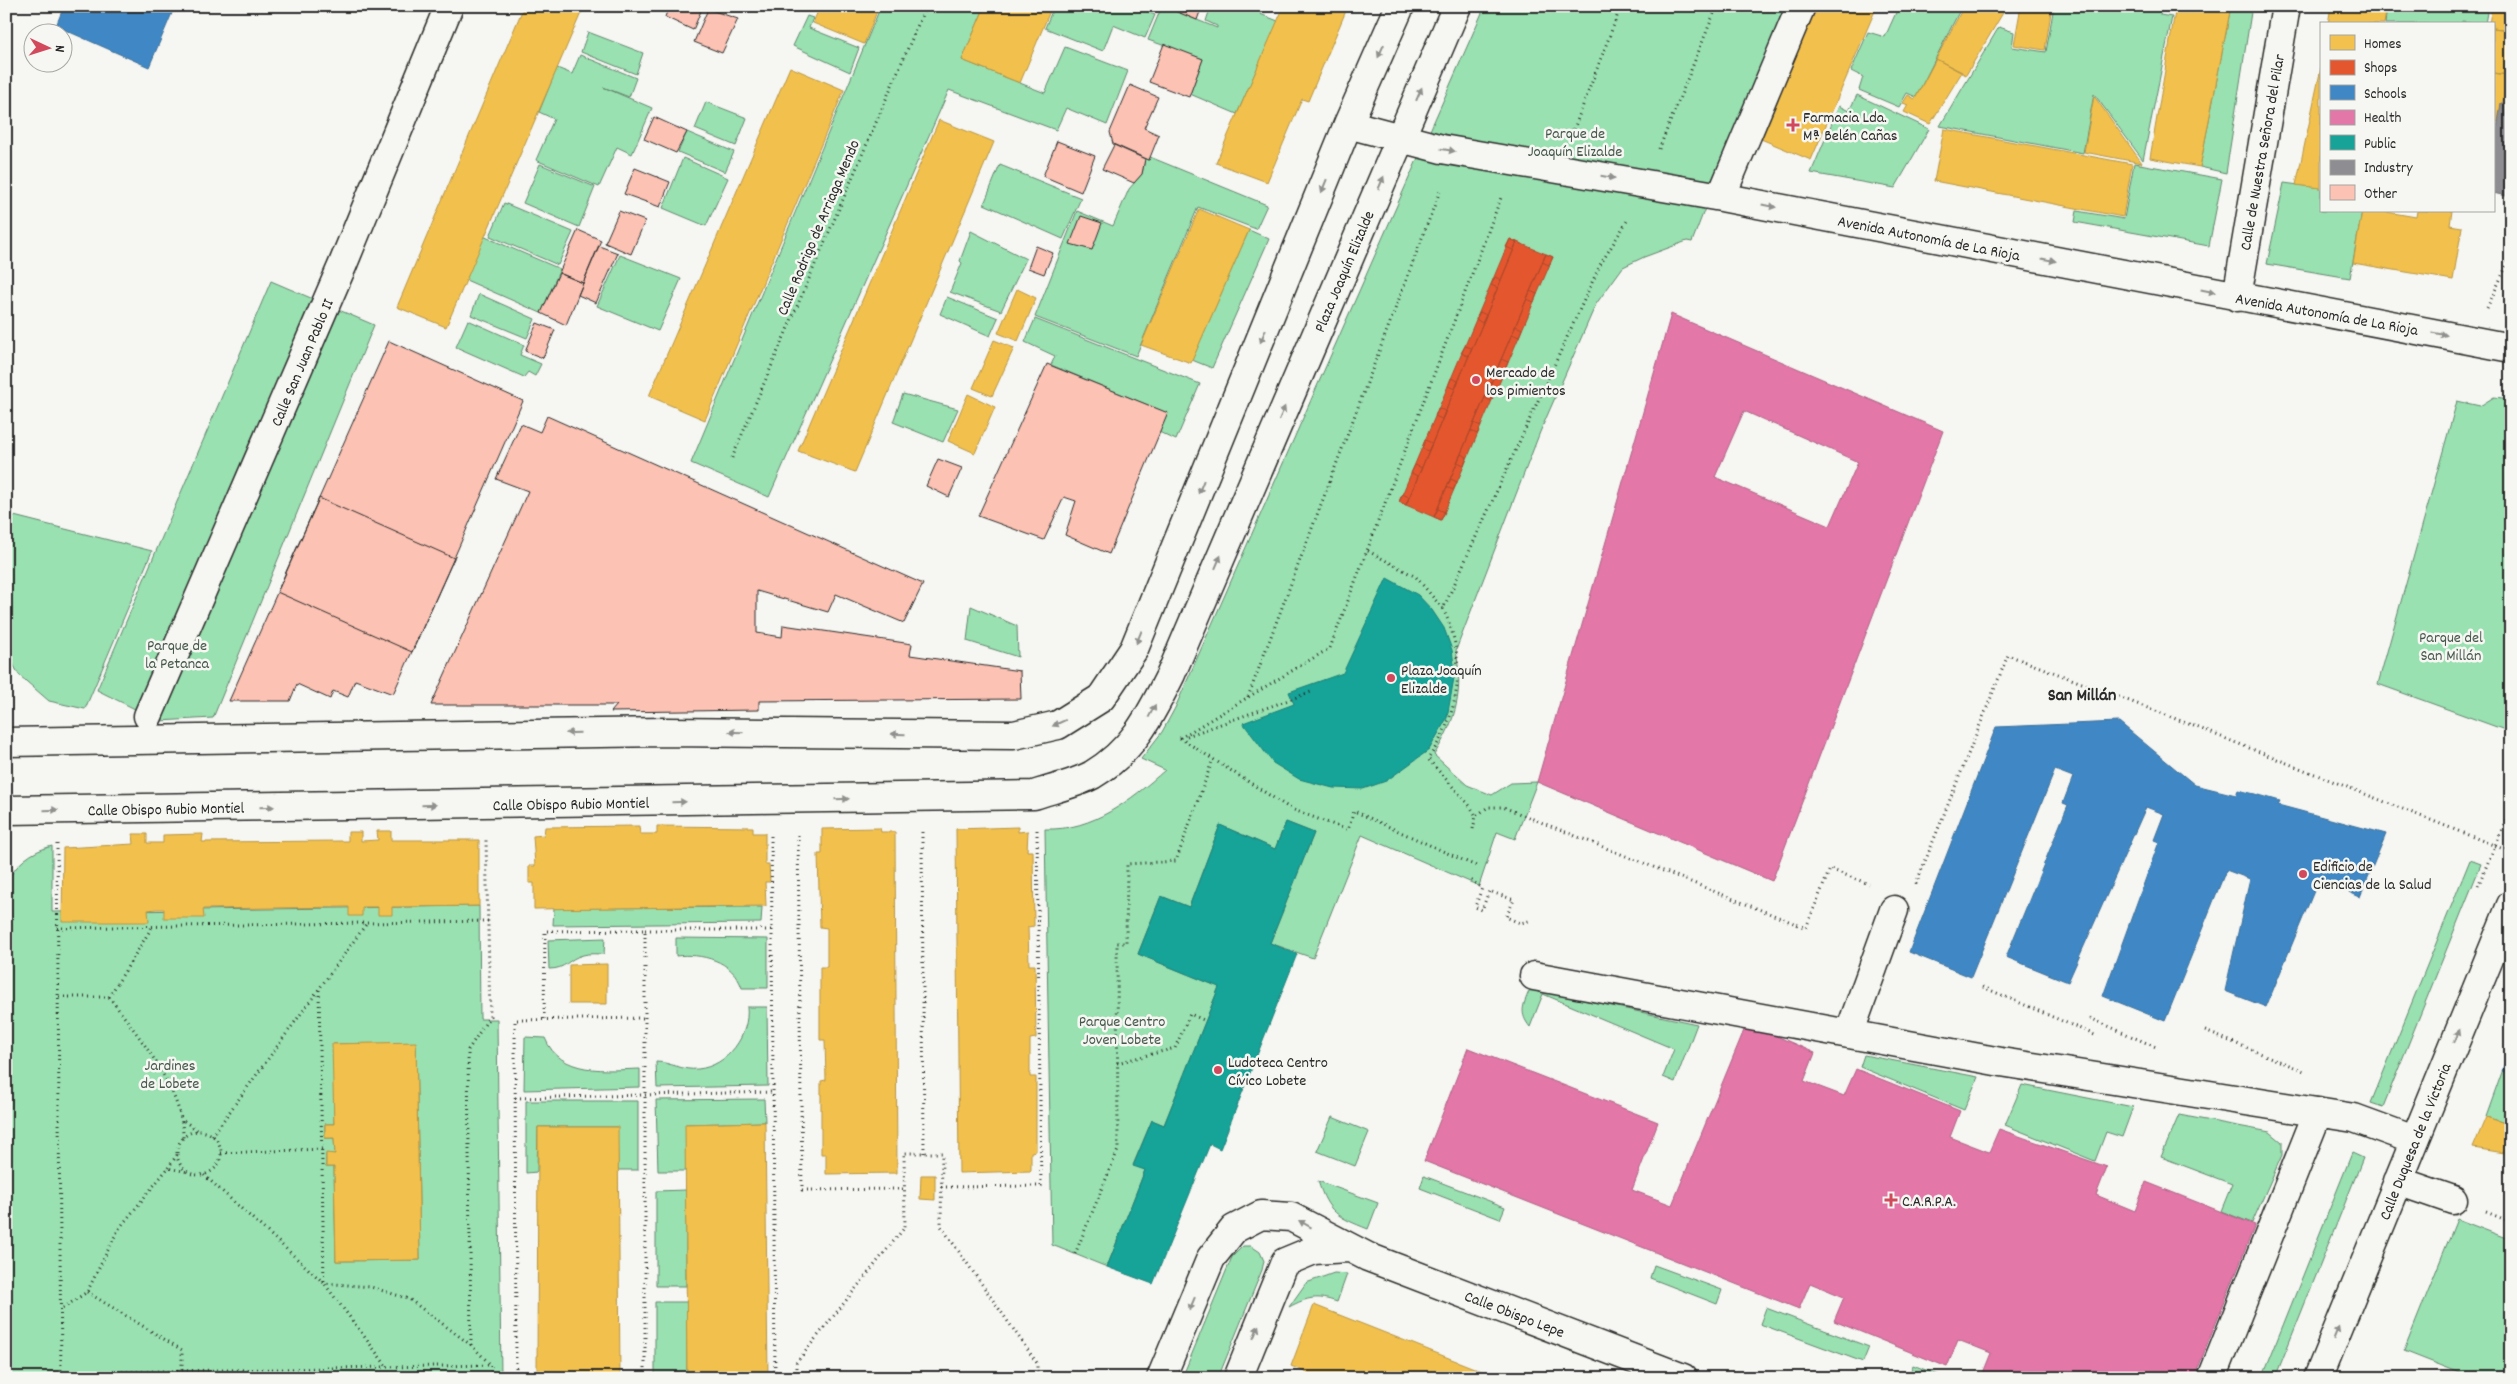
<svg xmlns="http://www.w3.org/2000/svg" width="2517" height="1384" font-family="Dekko,sans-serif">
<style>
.green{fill:#99e1b0;stroke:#62866e;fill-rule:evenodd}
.homes{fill:#f2c14e;stroke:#b69444}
.shops{fill:#e4572e;stroke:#ac4a2d}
.schools{fill:#3f88c5;stroke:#396c97}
.health{fill:#e377a8;stroke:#ac6082;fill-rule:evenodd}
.public{fill:#17a398;stroke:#1d7f77}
.industry{fill:#8d8d92;stroke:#707073}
.building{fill:#fcc2b3;stroke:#2b2b2b}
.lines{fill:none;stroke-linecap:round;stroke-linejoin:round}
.minor-casing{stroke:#2b2b2b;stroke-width:31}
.path{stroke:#2b2b2b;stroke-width:3;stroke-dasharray:1 4;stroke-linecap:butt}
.minor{stroke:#f6f6f2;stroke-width:28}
.oneway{fill:#90908e}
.poi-dot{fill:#d1495b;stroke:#f6f6f2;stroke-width:2}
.labels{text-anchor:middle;stroke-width:5;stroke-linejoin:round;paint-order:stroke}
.poi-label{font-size:16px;fill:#2b2b2b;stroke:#f6f6f2;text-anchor:start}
.park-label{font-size:16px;fill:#46584c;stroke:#f6f6f2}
.street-label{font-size:16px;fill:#2b2b2b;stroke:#f6f6f2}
.neighbourhood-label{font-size:18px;font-weight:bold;fill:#2b2b2b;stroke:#f6f6f2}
</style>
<rect width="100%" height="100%" fill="#f6f6f2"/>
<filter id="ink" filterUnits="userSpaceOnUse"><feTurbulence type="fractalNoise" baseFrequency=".02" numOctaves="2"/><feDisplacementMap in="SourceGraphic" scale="10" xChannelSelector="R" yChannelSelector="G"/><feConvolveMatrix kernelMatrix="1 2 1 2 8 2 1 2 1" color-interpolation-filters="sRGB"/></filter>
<g filter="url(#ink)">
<path class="green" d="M881,6H985L962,60L1045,93L1065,47L1128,71L1107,125L1066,108L1056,130L949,90L769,497L691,463Z
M1054,6H1134L1155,15L1145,38L1113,25L1103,51L1045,28Z
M1162,6L1217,28V26L1206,21L1211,6H1263L1260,14L1278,21L1237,114L1190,94L1203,59L1148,40Z
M1485,6H1812L1714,185L1692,242L1687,241L1644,257L1623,267L1596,304L1540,432L1456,650C1463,692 1457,719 1434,755L1467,785L1492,795L1511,783L1537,782L1515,839L1497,832L1479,886L1362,835L1313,958L1270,943L1314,833L1286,822L1275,849L1220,825L1189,907L1161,896L1138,954L1219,987L1164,1125L1152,1120L1133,1165L1145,1170L1107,1267L1052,1245L1045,829C1093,831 1131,800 1165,770L1141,759L1162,732L1175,708Z
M1899,6H1962L1916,97L1907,93L1899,107L1859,90L1863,77L1851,71L1868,32L1885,37Z
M2054,6H2162L2160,15L2172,17L2143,160L2094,94L2083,153L1940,126L1999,27L2014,32L2012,47L2046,52Z
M2231,6H2252L2226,173L2200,167Z
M2387,6H2488L2485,24L2462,21L2461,24H2385Z
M807,16L813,18L809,28L859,48L850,72L793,46Z
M588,32L643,53L636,74L581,52Z
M580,55L636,78L629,97L603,87L652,108L632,154L617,147L599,187L536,160L554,119L539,112L557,68L572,74Z
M1857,95L1929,129L1895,188L1811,173L1839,106L1849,111Z
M706,102L747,118L736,146L695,129Z
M687,132L734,152L725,172L678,152Z
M1150,157L1267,205L1256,229L1198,207L1136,356L1035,317L1077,211L1113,226L1129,189L1142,174L1145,159L1149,160Z
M683,158L728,178L706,226L663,208Z
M2134,163L2222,179L2209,246L2075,222L2077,211L2124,219Z
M540,164L595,187L579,227L523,203Z
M1000,165L1081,198L1063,239L984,204Z
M2284,183L2321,188V211H2362L2350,278L2267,264Z
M504,203L573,232L558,265L490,236Z
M1249,230L1269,239L1212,368L1192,360Z
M971,231L1026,259L1001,311L950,292L962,263L960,261Z
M483,236L560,269L541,313L466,280Z
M620,255L681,279L658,331L597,306Z
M271,281L374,325L213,718L159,721L97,690Z
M479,294L535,319L527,338L471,315Z
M947,297L998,318L990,336L940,314Z
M1035,319L1200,384L1176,440L1159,432L1167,413L1051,365L1055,356L1025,342Z
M468,320L524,345L520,355L541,364L535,376L528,372L524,377L456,347Z
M903,394L958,409L943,442L893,422Z
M2494,397L2511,399V717L2505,730L2378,684L2457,401L2480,406Z
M6,514L152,551L85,709L49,701L19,675L6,651Z
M971,606L1017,626L1018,657L967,641Z
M52,846V912L479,906L480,1019H497L501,1378H6V883C17,863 30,852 52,846ZM416,1043L420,1260L336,1261L334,1167H326V1154H335L334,1138H325V1124H334L333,1044Z
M2470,860L2481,864L2383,1107L2371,1103Z
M762,907L761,923L553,925L554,908Z
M605,938L604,954C597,954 589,953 583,955C567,959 567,969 549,969L548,940Z
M676,938L768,939V988H742C733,960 701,953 676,956Z
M1536,990L1697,1024L1675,1082L1663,1077L1674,1049L1543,994L1530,1027C1519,1013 1523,1006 1529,991Z
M747,1007H767L768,1086L657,1088L656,1062C670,1062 683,1071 698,1069C728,1066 750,1035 747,1007Z
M525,1037L545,1038C560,1076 607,1070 640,1069V1087L524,1090Z
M2511,1047V1125L2486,1117Z
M1864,1055L1978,1077L1964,1110L1860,1067Z
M2022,1085L2133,1107L2122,1137L2106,1132L2095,1161L2005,1125Z
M764,1099L765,1122L686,1124V1171H658L656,1100Z
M526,1101H638V1170H618L617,1127H538L537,1172L526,1173Z
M2179,1115L2270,1132L2282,1142V1155L2252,1223L2221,1211L2232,1184L2161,1157Z
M1332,1117L1369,1132L1355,1166L1317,1151Z
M2352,1153L2363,1158L2275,1378H2262Z
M1424,1176L1505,1207L1500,1219L1420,1188Z
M1318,1181L1378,1203L1368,1229C1338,1217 1328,1213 1318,1181Z
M686,1190V1286H656V1191Z
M2457,1219L2511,1240L2510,1378H2473L2404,1351Z
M1243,1246H1251L1260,1252L1264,1261L1262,1270L1218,1378H1182L1232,1257Z
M1654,1265L1722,1290L1717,1304L1650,1278Z
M1334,1273L1347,1274L1337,1302C1317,1295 1308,1297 1289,1307L1306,1283Z
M655,1302H687V1378H655Z
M1766,1308L1869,1347L1863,1362L1760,1324Z
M1913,1365L1946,1378H1908Z"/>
<path class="homes" d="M524,6H584L446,327L397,307Z
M820,6H879L864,44L813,23Z
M985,6H1052L1020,83L962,60Z
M1284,6H1348L1308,101L1302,99L1267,182L1216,163Z
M1817,6H1877L1811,160L1761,139Z
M1964,6H2007L1966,75L1936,59Z
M2021,6H2052L2045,50L2014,45Z
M2176,6H2231L2200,167L2150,158Z
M2331,6H2387L2384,24H2328Z
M2492,6H2511V30L2493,28V24H2489Z
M2493,28L2511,30V62L2508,75L2493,73Z
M1936,59L1962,72L1930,124L1904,112L1908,105L1903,103L1908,95L1915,99Z
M790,67L844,90L705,420L649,396Z
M2321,68V188L2296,185Z
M2493,73L2508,75L2499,122L2493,121Z
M2094,96L2142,163L2084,152Z
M939,120L994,142L855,472L798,451Z
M1944,129L2132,164L2123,217L1934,181Z
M1199,209L1249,230L1191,363L1141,345Z
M2362,211H2381L2416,217L2417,211H2452L2450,225L2462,227L2453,280L2353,263Z
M1017,289L1036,298L1018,341L998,333Z
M994,340L1014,348L992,396L973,388Z
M968,394L995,407L975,453L948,441Z
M639,826L640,834H657V826L753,827V833H765V864H769L770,882H765L766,906L534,909V883H529V866H535L533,836L544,835L545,827Z
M1018,827V832L1028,831L1027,851H1033L1034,926L1028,927L1029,965H1035L1036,1038L1030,1039V1077H1036V1151L1031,1152V1171L959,1173L956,829Z
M880,828L881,832H895L897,1173L826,1174V1154H821V1081L826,1080L825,1040H820V967H827V928L820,927L818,854H822V829Z
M377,831H391V840H479V906L392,907V915H378V907H362V916H349V907L203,909L204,918H164V909H156L148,910L149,922H62L63,848L134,844L133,834H147V843H163V835L203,834L202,842L348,841V832H361V841L378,840Z
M607,964V1004H569V965Z
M416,1042L420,1260L336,1261L334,1167H326V1153L335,1154L334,1138H325V1124H334L332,1044Z
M2486,1117L2511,1125V1154L2473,1148Z
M765,1122L768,1378H687L685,1124Z
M538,1127H618L620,1378H537Z
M921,1175H935V1200L920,1199Z
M1314,1305L1497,1377V1378H1319L1291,1366Z"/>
<path class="shops" d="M1510,239L1517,242L1513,250L1506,247Z
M1510,239L1517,242L1406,505L1399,502Z
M1517,242L1546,254L1434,517L1406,505Z
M1546,254L1553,257L1549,265L1542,262Z
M1546,254L1553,257L1441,520L1434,517Z
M1495,277L1501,280L1498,288L1491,285Z
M1530,291L1537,294L1534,302L1527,299Z
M1480,312L1486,315L1482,323L1476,319Z
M1516,326L1522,329L1519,337L1512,334Z
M1465,346L1472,348L1468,356L1461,353Z
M1501,359L1508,362L1505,370L1498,367Z
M1451,378L1458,381L1455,389L1448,386Z
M1488,391L1495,393L1491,401L1485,398Z
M1438,408L1445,411L1442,419L1435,416Z
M1474,423L1481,426L1477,434L1471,431Z
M1425,440L1432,443L1428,451L1422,448Z
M1461,454L1467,457L1464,465L1457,462Z
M1415,465L1422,468L1418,476L1411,473Z
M1451,479L1457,482L1453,490L1447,487Z
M1402,494L1409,497L1406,505L1399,502Z
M1438,509L1445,512L1441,520L1434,517Z"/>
<path class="schools" d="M64,6H175L149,67L56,26Z
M2119,722L2195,785L2236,795L2238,790L2259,795L2280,801L2278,805L2386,834L2360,897L2319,879L2266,1007L2225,991L2250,879L2226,870L2165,1021L2103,996L2159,842L2154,840L2164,814L2146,807L2068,982L2006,957L2068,805L2063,803L2073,777L2055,770L1971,977L1909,952L1996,727Z
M2511,1047V1074L2502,1071Z"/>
<path class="health" d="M1671,314L1943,431L1772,881L1537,782ZM1744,411L1858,462L1830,526L1715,477Z
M1747,1023L1815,1053L1804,1081L1844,1096L1856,1069L1960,1111L1950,1137L1989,1152L1999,1129L2107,1167L2096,1195L2135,1211L2146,1182L2255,1225L2194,1378H1981L1991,1353L1958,1340L1947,1367L1834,1321L1844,1297L1810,1283L1799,1309L1424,1161L1468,1048L1658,1122L1632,1190L1672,1205Z"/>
<path class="public" d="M1387,578L1418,595L1432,610L1444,628L1452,650L1455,672L1447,718L1429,750L1386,781L1363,789L1333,788L1299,779L1273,763L1243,723L1294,704L1289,692L1343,673Z
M1286,822L1314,833L1270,943L1297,954L1220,1149L1210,1144L1153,1284L1107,1267L1145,1170L1133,1166L1152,1120L1164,1125L1219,987L1138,954L1161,896L1189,907L1220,825L1275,849Z"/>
<path class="industry" d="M2501,103L2511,105V197L2493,193V154Z"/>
<path class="building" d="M669,6H703L693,30L665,17Z
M1169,6H1202L1197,20L1168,8Z
M708,9L738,19L722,53L694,42Z
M1164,44L1203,59L1189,97L1149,82Z
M1130,85L1158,97L1144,128L1159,135L1149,160L1113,144L1110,132Z
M654,117L687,132L676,153L644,139Z
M1057,141L1095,156L1081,192L1043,176Z
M1114,145L1145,159L1142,174L1134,183L1102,169Z
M635,168L670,182L660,207L624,194Z
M619,211L645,221L631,254L605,243Z
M1081,216L1102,223L1092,250L1070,244Z
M578,230L601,240L583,283L559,273Z
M599,246L618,253L596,303L578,295Z
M1036,246L1053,253L1044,274L1028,268Z
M559,273L583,283L566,325L541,313Z
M537,323L555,330L543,358L525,351Z
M389,341L523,401L454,558L393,694L355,680L348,697L333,691L330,699L297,684L290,701H229Z
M1047,364L1168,413L1109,554L1065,535L1076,501L1064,497L1044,540L978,516Z
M547,416L923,584L904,623L836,594L828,612L757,591V633L782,637L783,625L912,644L910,655L1020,671L1021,699L759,701V710L611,712L617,705H431L528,491L496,479L521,424L540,432Z
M938,459L962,468L949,497L926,486Z
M319,498L454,558L412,652L277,592Z"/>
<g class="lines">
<g class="minor-casing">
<path id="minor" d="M1348,124L1442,149L1721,197L2511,348
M1721,197L1801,6
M2237,297L2286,6
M148,716L343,264L449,6
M6,742L665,732L1014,735L1058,725L1101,698L1134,649L1348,124L1400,6
M6,810L1034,795C1052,789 1075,784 1092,775C1134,750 1150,716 1171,674L1457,6
M1534,976L2001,1062L2354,1118L2414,1140
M1849,1034L1894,910
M2398,1181L2453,1200
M1161,1378L1211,1258L1234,1229L1261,1215L1291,1217L1368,1257L1683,1378
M1238,1378L1285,1262L1314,1250L1348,1248
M2212,1378L2318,1112
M2318,1378L2511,905"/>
</g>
<path class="path" d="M1572,134L1621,6
M1659,149L1717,6
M2487,308L2511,256
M732,458L926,6
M1368,551L1416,577L1443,609L1600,265L1627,221
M1443,609C1468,660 1460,713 1428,759L1470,806L1476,816
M1248,697L1441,188
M1187,736L1311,692
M1180,738L1330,648L1502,195
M1180,738L1291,809L1348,830L1354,811L1476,866
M1473,829L1476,816L1488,807H1503L1806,928L1830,869L1869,884
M922,832L924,1154
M798,835L802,1190L904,1189
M57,844L61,1378
M1471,880L1482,888L1475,907L1482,910L1489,891L1514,900L1506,917L1520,923L1529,921
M1916,884L2008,655L2161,713L2511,852
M2478,886L2511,808
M57,928L488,921
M645,930H772L771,835
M772,930L775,1378
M1983,987L2097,1036
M319,990L324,1283L388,1368
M59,997H109C137,1034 184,1091 183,1138
M109,997L152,927
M2090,1018L2156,1047
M544,1019L545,931L645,930V1378
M2205,1031L2304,1071
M1117,1063L1175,1048L1190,1014L1206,1021
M515,1098L773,1092
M184,1121L200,1132
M177 1153a22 22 0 1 1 44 0a22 22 0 1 1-44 0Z
M212,1136L367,923
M221,1153L322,1149
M168,1168L177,1155
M204,1175L324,1283L371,1287L409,1299L471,1345L491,1365V1378
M941,1187L1041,1186L1037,830
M2486,1212L2511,1222
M1075,1254L1118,1150L1117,943H1126L1127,864L1176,861L1213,759
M87,1292L182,1350V1370
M63,1308L87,1292L118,1230L168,1168L188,1172
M471,1345L468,1050L490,1016L486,840
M62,1373L491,1365
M516,1378L515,1020L644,1018
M796,1378V1363L905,1227L904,1153H942L941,1226L1037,1363V1378
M1511,1378L1512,1373"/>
<use href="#minor" class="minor"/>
</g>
<defs><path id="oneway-solid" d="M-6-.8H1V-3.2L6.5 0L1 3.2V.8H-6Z" transform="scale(1.25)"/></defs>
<g class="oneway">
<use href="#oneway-solid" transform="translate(1381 51) rotate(114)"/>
<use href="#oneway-solid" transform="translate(1419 94) rotate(-67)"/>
<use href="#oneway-solid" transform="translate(1448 150) rotate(10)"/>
<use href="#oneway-solid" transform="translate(1608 177) rotate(9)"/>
<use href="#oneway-solid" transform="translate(1381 183) rotate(-67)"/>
<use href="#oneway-solid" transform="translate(1324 186) rotate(112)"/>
<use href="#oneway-solid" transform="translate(1769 206) rotate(11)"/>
<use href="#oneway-solid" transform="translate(2049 260) rotate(11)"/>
<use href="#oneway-solid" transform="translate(2208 291) rotate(11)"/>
<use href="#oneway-solid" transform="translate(2440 334) rotate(10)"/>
<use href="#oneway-solid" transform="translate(1263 336) rotate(112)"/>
<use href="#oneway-solid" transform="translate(1282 413) rotate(-67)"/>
<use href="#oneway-solid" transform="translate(1201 487) rotate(112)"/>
<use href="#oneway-solid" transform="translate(1218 562) rotate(-67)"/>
<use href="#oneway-solid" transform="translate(1139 637) rotate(112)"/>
<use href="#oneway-solid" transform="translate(1152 711) rotate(-62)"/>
<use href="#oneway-solid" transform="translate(1059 723) rotate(155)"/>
<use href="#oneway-solid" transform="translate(736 732) rotate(-179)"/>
<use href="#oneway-solid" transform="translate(573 733) rotate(179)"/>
<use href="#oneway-solid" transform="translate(898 734) rotate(-179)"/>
<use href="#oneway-solid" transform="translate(842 799) rotate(-1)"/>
<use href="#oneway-solid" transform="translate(679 802) rotate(-1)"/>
<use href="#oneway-solid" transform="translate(429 805) rotate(-1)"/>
<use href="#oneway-solid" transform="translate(267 807) rotate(-1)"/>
<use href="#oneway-solid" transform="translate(51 810) rotate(-1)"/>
<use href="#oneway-solid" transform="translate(2457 1036) rotate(-67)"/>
<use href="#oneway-solid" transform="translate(1305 1224) rotate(-151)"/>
<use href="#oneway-solid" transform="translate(1192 1304) rotate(113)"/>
<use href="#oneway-solid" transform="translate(1256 1332) rotate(-68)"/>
<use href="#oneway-solid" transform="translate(2336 1333) rotate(-68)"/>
</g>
</g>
<g class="poi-dot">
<path d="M1790.5 117.5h5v5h5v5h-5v5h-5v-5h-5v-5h5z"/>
<circle cx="1476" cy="380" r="5"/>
<circle cx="1391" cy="678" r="5"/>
<circle cx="2303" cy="874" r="5"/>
<circle cx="1218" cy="1070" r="5"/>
<path d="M1888.5 1192.5h5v5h5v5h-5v5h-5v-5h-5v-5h5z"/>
</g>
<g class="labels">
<g class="poi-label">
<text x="1803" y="122">Farmacia Lda.<tspan x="1803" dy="18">Mª Belén Cañas</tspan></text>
<text x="1486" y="377">Mercado de<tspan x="1486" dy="18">los pimientos</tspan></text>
<text x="1401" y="675">Plaza Joaquín<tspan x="1401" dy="18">Elizalde</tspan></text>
<text x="2313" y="871">Edificio de<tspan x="2313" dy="18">Ciencias de la Salud</tspan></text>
<text x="1228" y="1067">Ludoteca Centro<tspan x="1228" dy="18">Cívico Lobete</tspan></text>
<text x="1902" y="1206">C.A.R.P.A.</text>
</g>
<g class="park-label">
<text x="1575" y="138">Parque de<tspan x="1575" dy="18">Joaquín Elizalde</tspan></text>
<text x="2451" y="642">Parque del<tspan x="2451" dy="18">San Millán</tspan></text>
<text x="177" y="650">Parque de<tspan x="177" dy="18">la Petanca</tspan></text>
<text x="1122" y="1026">Parque Centro<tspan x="1122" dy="18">Joven Lobete</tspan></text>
<text x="170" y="1070">Jardines<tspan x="170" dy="18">de Lobete</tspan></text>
</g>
<g class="street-label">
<text transform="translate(2261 152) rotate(-80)" y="6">Calle de Nuestra Señora del Pilar</text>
<text transform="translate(817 227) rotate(-67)" y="6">Calle Rodrigo de Arriaga Mendo</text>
<text transform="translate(1929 237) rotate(11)" y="6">Avenida Autonomía de La Rioja</text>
<text transform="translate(1343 271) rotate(-67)" y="6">Plaza Joaquín Elizalde</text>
<text transform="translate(2327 313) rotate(10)" y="6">Avenida Autonomía de La Rioja</text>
<text transform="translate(301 362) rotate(-67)" y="6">Calle San Juan Pablo II</text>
<text transform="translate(571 803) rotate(-1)" y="6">Calle Obispo Rubio Montiel</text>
<text transform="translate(166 808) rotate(-1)" y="6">Calle Obispo Rubio Montiel</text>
<text transform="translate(2414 1141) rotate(-68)" y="6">Calle Duquesa de la Victoria</text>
<text transform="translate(1515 1313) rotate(21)" y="6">Calle Obispo Lepe</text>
</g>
<g class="neighbourhood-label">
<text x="2082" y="700">San Millán</text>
</g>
</g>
<rect width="2517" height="1384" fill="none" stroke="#f6f6f2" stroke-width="25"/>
<rect x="12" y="12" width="2492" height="1359" fill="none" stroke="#2b2b2b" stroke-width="2" filter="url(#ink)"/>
<rect x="2320" y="22" width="175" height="190" fill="#f6f6f2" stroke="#a5a5a2"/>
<rect x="2330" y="35" width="25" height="15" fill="#f2c14e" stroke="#a5a5a2"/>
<text x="2364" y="48" font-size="15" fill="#2b2b2b">Homes</text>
<rect x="2330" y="60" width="25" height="15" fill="#e4572e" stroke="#a5a5a2"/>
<text x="2364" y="72" font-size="15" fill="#2b2b2b">Shops</text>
<rect x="2330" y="85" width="25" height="15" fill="#3f88c5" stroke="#a5a5a2"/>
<text x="2364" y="98" font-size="15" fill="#2b2b2b">Schools</text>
<rect x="2330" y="110" width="25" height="15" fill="#e377a8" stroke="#a5a5a2"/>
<text x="2364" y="122" font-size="15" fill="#2b2b2b">Health</text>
<rect x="2330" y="135" width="25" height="15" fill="#17a398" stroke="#a5a5a2"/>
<text x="2364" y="148" font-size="15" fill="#2b2b2b">Public</text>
<rect x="2330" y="160" width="25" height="15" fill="#8d8d92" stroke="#a5a5a2"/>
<text x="2364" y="172" font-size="15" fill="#2b2b2b">Industry</text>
<rect x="2330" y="185" width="25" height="15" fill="#fcc2b3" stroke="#a5a5a2"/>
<text x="2364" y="198" font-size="15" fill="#2b2b2b">Other</text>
<g transform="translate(48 48) rotate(94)"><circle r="24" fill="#f6f6f2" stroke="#a5a5a2"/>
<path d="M0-4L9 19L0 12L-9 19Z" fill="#d1495b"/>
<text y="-8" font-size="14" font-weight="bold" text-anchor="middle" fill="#2b2b2b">N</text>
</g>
</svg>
